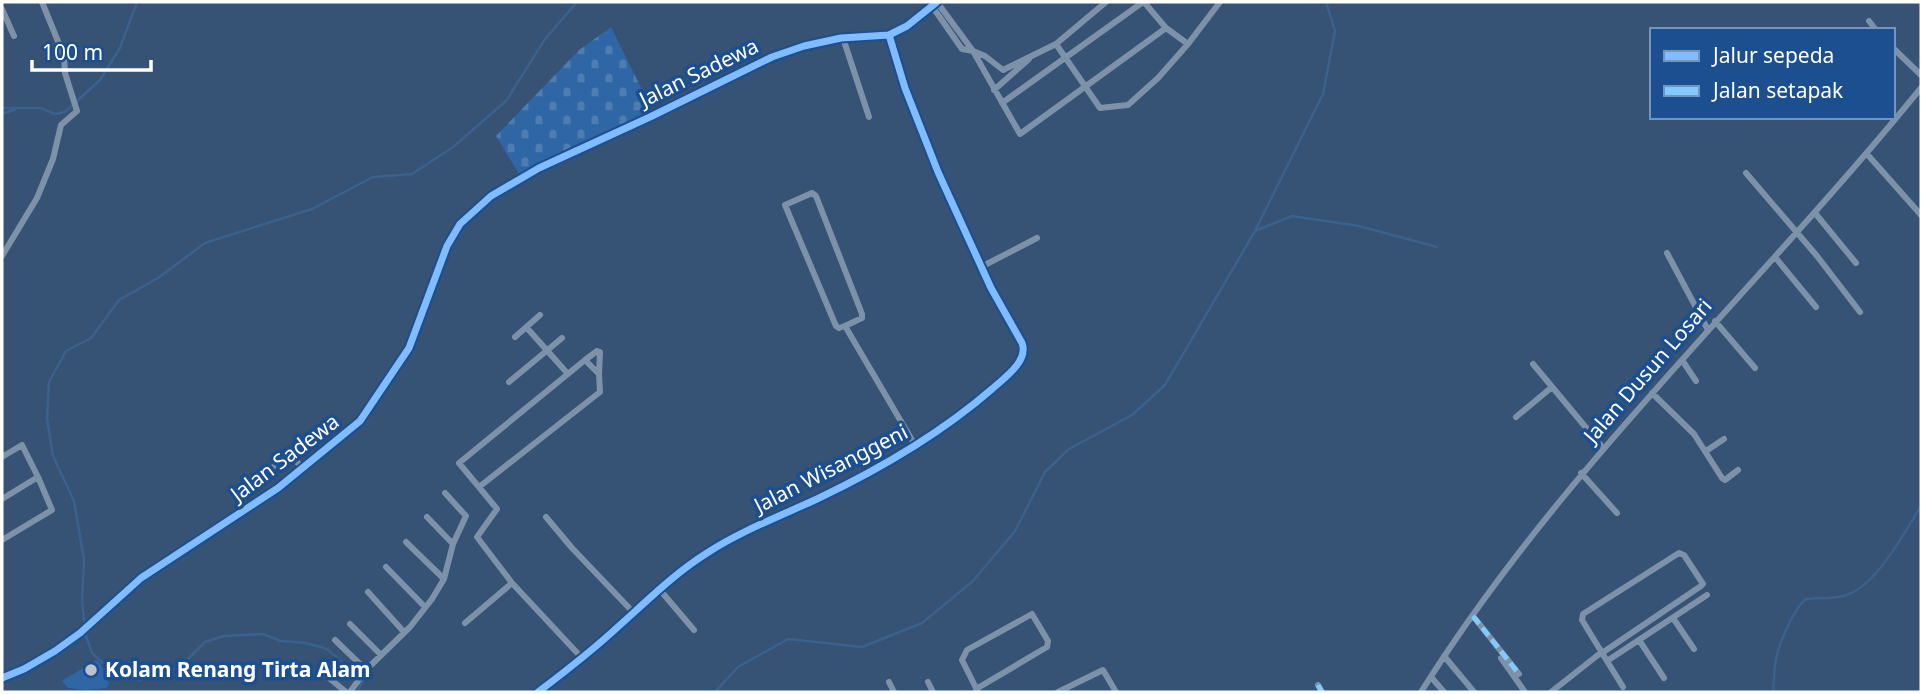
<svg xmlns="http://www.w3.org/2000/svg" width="1923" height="694" font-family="'Noto Sans',sans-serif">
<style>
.grass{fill:#2f66a5}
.cemetery{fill:url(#cemetery-stones)}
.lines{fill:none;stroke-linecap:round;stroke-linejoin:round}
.stream{stroke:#3b618d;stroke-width:2.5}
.minor{stroke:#7d92a8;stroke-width:6}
.quiet{stroke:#80caff;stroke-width:5;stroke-dasharray:10 5;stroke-linecap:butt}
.cycleway-casing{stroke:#1b4f8f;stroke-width:11}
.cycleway{stroke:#80bcff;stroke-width:7}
.poi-dot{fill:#b9c2ce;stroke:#1b4f8f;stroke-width:2.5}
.labels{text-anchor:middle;stroke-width:7;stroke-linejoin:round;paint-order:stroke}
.street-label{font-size:21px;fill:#fff;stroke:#1b4f8f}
.poi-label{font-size:21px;font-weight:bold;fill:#fff;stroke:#1b4f8f;text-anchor:start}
</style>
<defs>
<pattern id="cemetery-stones" width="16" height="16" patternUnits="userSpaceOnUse" patternTransform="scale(1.75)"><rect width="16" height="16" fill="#2f66a5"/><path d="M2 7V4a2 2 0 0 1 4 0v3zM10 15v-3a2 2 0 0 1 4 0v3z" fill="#4e7db2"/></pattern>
</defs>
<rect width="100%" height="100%" fill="#365274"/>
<path class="grass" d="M96,660L101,664L109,684L106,688L86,690L68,688L62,681Z"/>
<path class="cemetery" d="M611,27L652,110L571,147L519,174L496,136L579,50Z"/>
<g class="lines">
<path class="stream" d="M2,108H41L55,114L65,112L100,80L120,48L137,2
M2,114L16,109
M1256,229L1323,94L1335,31L1326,2
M357,692L363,681L327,649L306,643L281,641L263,634L224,636L205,642L185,662L165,675L138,680L103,663L92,653L86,636L82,601L84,560L74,501L53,456L47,419L49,382L66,351L91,338L119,300L158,278L205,243L312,209L373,177L412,174L453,147L506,101L545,39L577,2
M715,692L738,667L788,639L862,647L922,623L973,581L1015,531L1045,472L1069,449L1132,415L1165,385L1255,231L1292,216L1359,226L1437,247
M1773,692C1774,681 1774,669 1776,659C1779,643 1794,608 1806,599C1821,597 1836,600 1849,594C1878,583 1905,531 1921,506"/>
<path class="minor" d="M937,2L973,51L985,56L1003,70L1056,44L1106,2
M932,6L962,49L973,51L1020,134L1166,28
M2,9L14,36
M1869,21L1876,30
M843,38L869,117
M1056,44L1100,108L1128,105L1158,78L1188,44L1166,28L1144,2
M1188,44L1220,2
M1893,48L1921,75
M994,90L1029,59
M1002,103L1143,2
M1867,154L1921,215
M1746,173L1817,256L1860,312
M1815,213L1856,263
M1667,253L1708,330
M2,256L37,198L53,159L61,125L77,111L65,73L64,56L42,2
M1775,257L1816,307
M981,267L1037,238
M1715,321L1755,368
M845,326L839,328L836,326L785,205L812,193L816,196L862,314V318L845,326L916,447
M527,328L568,374
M515,337L540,315
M585,360L597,351L600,352L599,374
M1682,360L1696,381
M1533,364L1603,448
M509,382L562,338
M1652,393L1694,434L1722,478L1725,480L1738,470
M1516,417L1552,387
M1706,451L1724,439
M2,457L22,445L38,477
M1581,473L1617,513
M263,475L291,453L302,469
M479,487L600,392L599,374L585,360L459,463L497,509L477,537L512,583
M2,499L38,477L52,510L2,540
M427,517L453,544
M546,517L572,548L633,612
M406,542L444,579
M386,567L425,607
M660,590L694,630
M368,592L404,632
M1473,616L1519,674
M1673,618L1694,649
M465,623L512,583L581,657
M350,624L381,655
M335,640L366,670
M1639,640L1664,678
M1444,656L1474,692
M1501,658L1525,692
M1607,661L1623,687
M323,673L346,692
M1431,677L1444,692
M2,678L24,669L55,651L80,633L141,578L278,488L360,421L409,348L447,246L460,224L491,196L539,168L650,117L772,57L804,46L841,38L889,35L907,26L937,2
M889,682L894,692
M928,682L933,692
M1318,685L1322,692
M976,689L1047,647L1048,641L1032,614L967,650L962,660L978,692
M350,692L366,670L410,627L432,599L444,579L453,544L466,516L445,493
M538,692C566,671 594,649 620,625C648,600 675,573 707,553C741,531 780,516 817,499C880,469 939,435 992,389C1004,378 1029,361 1022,343L991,288L938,172L905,88L889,35
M1058,692L1103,670L1116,692
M1421,692C1561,469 1756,291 1921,88
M1551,692L1598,655L1602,653L1701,586L1703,584L1684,555L1679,553L1583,614L1582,620L1607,661L1707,595"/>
<path class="quiet" d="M1473,616L1519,674
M1318,685L1322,692"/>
<g class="cycleway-casing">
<path id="cycleway" d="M2,678L24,669L55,651L80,633L141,578L278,488L360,421L409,348L447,246L460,224L491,196L539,168L650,117L772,57L804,46L841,38L889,35L907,26L937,2
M538,692C566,671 594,649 620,625C648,600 675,573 707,553C741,531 780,516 817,499C880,469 939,435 992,389C1004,378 1029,361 1022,343L991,288L938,172L905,88L889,35"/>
</g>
<use href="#cycleway" class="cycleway"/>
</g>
<circle class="poi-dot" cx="91" cy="670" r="7"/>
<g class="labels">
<g class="street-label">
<text transform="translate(699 73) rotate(-26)" y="7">Jalan Sadewa</text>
<text transform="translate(1648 371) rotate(-49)" y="7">Jalan Dusun Losari</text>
<text transform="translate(285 458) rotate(-37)" y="7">Jalan Sadewa</text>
<text transform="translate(831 469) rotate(-27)" y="7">Jalan Wisanggeni</text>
</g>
<g class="poi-label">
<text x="105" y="677">Kolam Renang Tirta Alam</text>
</g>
</g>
<rect width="1923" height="694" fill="none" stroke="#ffffff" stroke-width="7"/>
<rect x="1650" y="28" width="245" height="91" fill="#1b4f8f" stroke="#7695bc" stroke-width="2"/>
<rect x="1664" y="51" width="35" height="10" fill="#80bcff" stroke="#7695bc" stroke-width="2"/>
<text x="1713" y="63" font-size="21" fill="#ffffff">Jalur sepeda</text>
<rect x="1664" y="86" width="35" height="10" fill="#80caff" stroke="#7695bc" stroke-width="2"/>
<text x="1713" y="98" font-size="21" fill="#ffffff">Jalan setapak</text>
<path d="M32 60v10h119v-10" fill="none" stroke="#ffffff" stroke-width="3.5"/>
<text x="42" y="60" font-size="21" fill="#ffffff" stroke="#1b4f8f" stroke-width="5" paint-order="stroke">100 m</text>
</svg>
